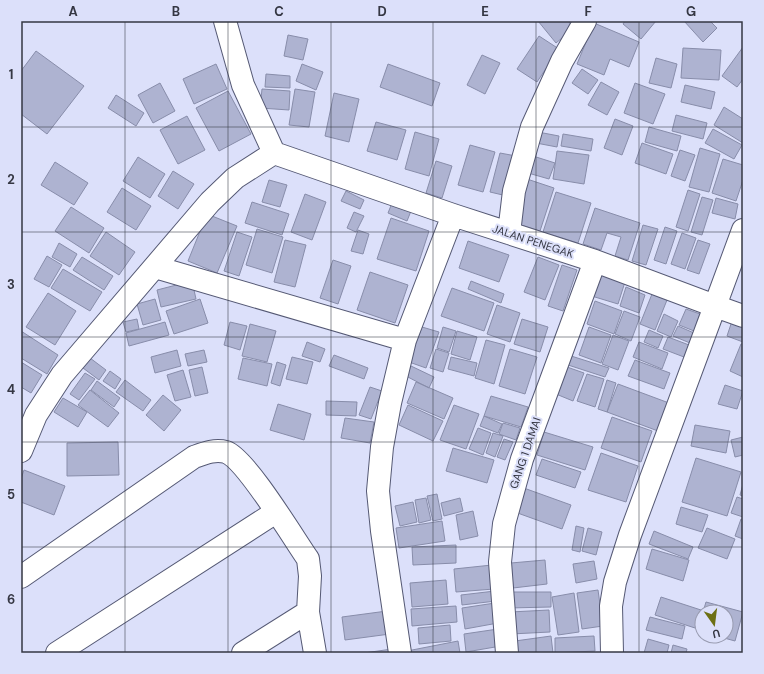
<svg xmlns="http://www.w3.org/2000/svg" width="764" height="674" font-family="'DM Sans',sans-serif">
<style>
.building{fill:#aeb3d1;stroke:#888daa}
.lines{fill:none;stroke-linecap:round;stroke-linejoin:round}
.minor-casing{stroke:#555974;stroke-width:24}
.minor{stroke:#fff;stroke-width:22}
.grid{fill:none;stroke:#353743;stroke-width:1;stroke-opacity:0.55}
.labels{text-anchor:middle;stroke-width:4;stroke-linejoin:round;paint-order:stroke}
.street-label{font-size:11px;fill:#353743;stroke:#dce0fa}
.neatline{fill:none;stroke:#353743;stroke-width:1.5}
.grid-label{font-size:13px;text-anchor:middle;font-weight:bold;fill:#353743}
</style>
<rect width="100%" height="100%" fill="#dce0fa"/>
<path class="building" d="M538,21H568L574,28L556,43Z
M625,21H656L641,39L623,24Z
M684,21H710L717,28L703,42Z
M594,23L639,42L629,67L610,59L604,75L577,64Z
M288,35L308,39L303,60L284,56Z
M539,36L559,49L537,82L517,69Z
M743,47V79L737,87L722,76Z
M683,48L721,50L719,80L681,78Z
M36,51L84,86L47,134L21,114V71Z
M482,55L500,63L485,94L467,85Z
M656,58L677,64L671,88L649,83Z
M216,64L227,89L194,104L183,79Z
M302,64L323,72L316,90L296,81Z
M388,64L440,83L432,106L380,87Z
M582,69L598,80L588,94L572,83Z
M266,74L290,76V88L265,87Z
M601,82L619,92L607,115L588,105Z
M160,83L175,111L153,123L138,95Z
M635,83L665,94L653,124L624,113Z
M685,85L715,92L711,109L681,102Z
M262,89L290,91L289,110L260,108Z
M295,89L315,92L309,127L289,125Z
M228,91L251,134L219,151L196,108Z
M334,93L359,99L349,142L325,136Z
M116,95L144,113L136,126L108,108Z
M724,107L743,119V143L714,125Z
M676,115L707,123L703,139L672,131Z
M187,116L205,150L178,164L160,130Z
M615,119L633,126L622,155L604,148Z
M376,122L406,130L397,160L367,151Z
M649,127L681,136L677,151L645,142Z
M713,129L742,145L734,159L705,143Z
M415,132L439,139L429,176L405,169Z
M538,132L559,136L557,147L536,143Z
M563,134L593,139L591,151L561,146Z
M642,143L673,154L666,174L635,163Z
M470,145L495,152L483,192L458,185Z
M700,148L720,154L709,192L689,187Z
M680,150L695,155L685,181L671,176Z
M557,151L589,155L584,184L553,179Z
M500,153L516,156L507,196L490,192Z
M533,156L555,163L549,179L528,173Z
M138,157L165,174L150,198L123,181Z
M723,159L743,165V180L736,201L712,193Z
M436,161L452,166L442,198L426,193Z
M55,162L88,183L74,205L41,185Z
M173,171L194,184L178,209L158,196Z
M527,179L554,188L540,231L512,222Z
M269,180L287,185L280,207L262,202Z
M122,188L151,206L136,230L107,212Z
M688,190L700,194L688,231L676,227Z
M346,191L364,200L360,209L341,201Z
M556,192L591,203L578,243L543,232Z
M305,194L326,202L312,240L291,232Z
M702,197L713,200L702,235L691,232Z
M716,198L738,204L735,219L712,213Z
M252,202L289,214L282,235L245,223Z
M392,203L411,211L407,221L388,213Z
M71,207L104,228L89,253L55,231Z
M595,208L640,223L628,260L615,256L621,237L607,233L601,250L583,244Z
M354,212L364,216L356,232L347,228Z
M207,214L237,226L217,273L188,261Z
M391,218L429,231L416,271L377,259Z
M643,225L658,229L646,265L632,261Z
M665,227L677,231L666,264L654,260Z
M257,229L283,237L272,273L246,265Z
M358,230L369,234L363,254L351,251Z
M106,232L135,252L119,275L90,256Z
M237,232L252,237L239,276L224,271Z
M682,233L696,238L685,269L671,264Z
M285,240L306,245L295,287L274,282Z
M698,240L710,244L699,274L687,270Z
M468,241L509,255L499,282L459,268Z
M59,243L77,254L70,267L52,257Z
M47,256L62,265L49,287L34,279Z
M82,257L113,276L104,290L73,270Z
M538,257L559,265L545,300L524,292Z
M333,260L351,266L338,304L320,298Z
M562,265L577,270L563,311L548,306Z
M63,269L102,292L90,311L51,288Z
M370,272L408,285L395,323L357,310Z
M592,272L625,282L618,304L585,294Z
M192,281L196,299L161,307L157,290Z
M471,281L504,294L501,303L468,289Z
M626,287L645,295L639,313L620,306Z
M452,288L494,303L484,331L441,316Z
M48,293L76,311L55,345L26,327Z
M652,294L667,300L655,330L640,324Z
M155,299L161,320L143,325L137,304Z
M200,299L208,323L174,334L166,311Z
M595,301L622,311L614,334L587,324Z
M497,305L520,313L510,342L487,334Z
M686,309L700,314L694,331L679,325Z
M624,311L640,317L631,341L615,334Z
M664,314L678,321L671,337L657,331Z
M137,319L139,329L126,332L123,322Z
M522,319L548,327L540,352L514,344Z
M732,321L743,324V342L727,336Z
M165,322L169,335L129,346L126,333Z
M230,322L247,326L240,350L224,345Z
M250,324L276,331L267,362L242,356Z
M678,326L694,333L690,343L673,336Z
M422,327L439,332L426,368L409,362Z
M443,327L456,331L449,352L437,348Z
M589,327L611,335L601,363L579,355Z
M649,330L663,336L658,348L644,342Z
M21,331L58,355L47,374L21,358Z
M457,331L477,337L470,360L451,354Z
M613,335L629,341L618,370L602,364Z
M668,337L689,345L684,357L663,349Z
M486,340L505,345L494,384L475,378Z
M307,342L325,349L320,362L302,356Z
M639,342L668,353L662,369L633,357Z
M741,344H743V377L730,371Z
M436,349L449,353L443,372L430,368Z
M510,349L537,357L525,394L499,386Z
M177,350L181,366L155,373L151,357Z
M204,350L207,362L188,366L185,354Z
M334,355L368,368L364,379L329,366Z
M568,355L609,368L605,377L565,364Z
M292,357L313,362L307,384L286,379Z
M451,357L477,363L474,376L448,369Z
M90,358L106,370L99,380L83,368Z
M243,358L272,364L267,386L238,379Z
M635,360L670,373L664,389L628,376Z
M21,362L42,375L31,393L21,387Z
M277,362L286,365L280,386L271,383Z
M411,366L434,377L429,388L406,376Z
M202,367L208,393L195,396L189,370Z
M567,367L584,373L573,401L556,394Z
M183,370L191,397L175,401L167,375Z
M110,371L121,379L115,389L103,381Z
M85,373L95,379L79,400L70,394Z
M587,374L604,379L595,407L577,401Z
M125,380L151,400L143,411L116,392Z
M607,380L616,383L607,412L598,409Z
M97,381L120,398L114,407L91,390Z
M416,382L453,398L444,419L407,403Z
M618,384L669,403L658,431L607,412Z
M725,385L743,391L737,409L718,404Z
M370,387L382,391L371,419L359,415Z
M90,390L119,413L108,427L78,405Z
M163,395L181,410L164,431L146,415Z
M491,396L528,407L521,427L484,416Z
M63,398L87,412L78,427L54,412Z
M326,401L357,402L356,416L326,415Z
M278,404L311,414L304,440L270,430Z
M408,405L443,421L433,441L399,425Z
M454,405L479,414L466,449L440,440Z
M484,416L502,424L498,433L480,426Z
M612,417L652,431L641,462L601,448Z
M345,418L374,422L370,443L341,438Z
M503,423L520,428L516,440L499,434Z
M695,425L730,431L726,453L691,446Z
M478,428L491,433L483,455L469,449Z
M544,432L593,447L585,470L537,455Z
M493,433L503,436L495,457L486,453Z
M743,437V455L735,457L731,440Z
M504,439L513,442L505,460L497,457Z
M118,442L119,475L67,476V443Z
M453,448L494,460L487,483L446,471Z
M601,453L638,466L626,502L588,490Z
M696,458L741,472L727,516L682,502Z
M542,459L581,472L575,488L536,475Z
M24,470L65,486L54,515L21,502V479Z
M743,484V496L740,495Z
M521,487L571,505L562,529L512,511Z
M437,494L442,519L433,521L427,496Z
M737,497L743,499V517L731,513Z
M426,498L431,520L419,523L415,500Z
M460,498L463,511L444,516L441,503Z
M413,502L417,522L400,526L395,506Z
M681,507L708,515L702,532L676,524Z
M473,511L478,536L460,540L456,515Z
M741,519L743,520V539L735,536Z
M442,521L445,541L399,548L396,528Z
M576,526L584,528L580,552L572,550Z
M588,528L602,532L596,555L582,551Z
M707,528L735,539L727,559L698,548Z
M654,531L693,547L688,559L649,544Z
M456,545V563L413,565L412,547Z
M652,549L689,560L683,581L646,569Z
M545,560L547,584L513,588L511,563Z
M594,561L597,579L576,583L573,564Z
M492,565L494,589L456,592L454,569Z
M446,580L448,604L412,607L410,583Z
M598,590L603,626L582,629L577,593Z
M495,591L496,601L462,605L461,595Z
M508,592H551V607L508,608Z
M574,593L579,632L558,635L552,597Z
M661,597L701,610L695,628L655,615Z
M706,602L743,612L735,641L717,636H726V612H703Z
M495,603L498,623L465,629L462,608Z
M456,606L457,622L412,626L411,609Z
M549,610L550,632L511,634L510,612Z
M387,611L390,634L345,640L342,617Z
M702,616V632L698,631Z
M650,617L685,626L682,639L646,630Z
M450,625L451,641L419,644L418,628Z
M498,629L501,646L466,652L464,634Z
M551,636L553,653H517L515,641Z
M594,636L595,651L555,653V638Z
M648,639L669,645L667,653H644Z
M458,641L460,653H407V651Z
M673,645L687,649L686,653H671Z
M392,649L393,653H364Z"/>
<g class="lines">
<g class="minor-casing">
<path id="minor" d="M225,21L243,85L274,153
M274,153L453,215L595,261L715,306L743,230
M509,233L514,191L532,127L562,61L585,21
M155,267L405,340
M21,451L36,415L62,375L210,202L235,178L274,153
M21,577L194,457C205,453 215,449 226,452C246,459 294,539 308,559L310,576L308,612L315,653
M57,653L276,512
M243,653L308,612
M400,653L382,531L378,491L382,447L390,403L405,340L453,215
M507,653L500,562L504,524L522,459L595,261
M612,653L611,606L615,582L630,535L715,306L743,316"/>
</g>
<use href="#minor" class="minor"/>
</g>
<path class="grid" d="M125,21V653M228,21V653M331,21V653M433,21V653M536,21V653M639,21V653M21,127H743M21,232H743M21,337H743M21,442H743M21,547H743"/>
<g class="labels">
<g class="street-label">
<text transform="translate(533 241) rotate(18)" y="4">JALAN PENEGAK</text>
<text transform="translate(525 453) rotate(-71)" y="4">GANG 1 DAMAI</text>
</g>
</g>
<rect width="764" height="674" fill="none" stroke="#dce0fa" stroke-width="44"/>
<g transform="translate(714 624) rotate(166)"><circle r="19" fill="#dce0fa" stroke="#999cb1"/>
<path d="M0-3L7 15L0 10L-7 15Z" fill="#6d7014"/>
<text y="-6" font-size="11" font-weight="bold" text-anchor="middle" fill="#353743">U</text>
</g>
<rect x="22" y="22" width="720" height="630" class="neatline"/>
<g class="grid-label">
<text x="73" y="16">A</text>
<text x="176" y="16">B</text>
<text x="279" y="16">C</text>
<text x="382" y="16">D</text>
<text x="485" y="16">E</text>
<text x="588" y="16">F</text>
<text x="691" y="16">G</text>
<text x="11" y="79">1</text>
<text x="11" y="184">2</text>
<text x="11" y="289">3</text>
<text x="11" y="394">4</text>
<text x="11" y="499">5</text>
<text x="11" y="604">6</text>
</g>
</svg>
